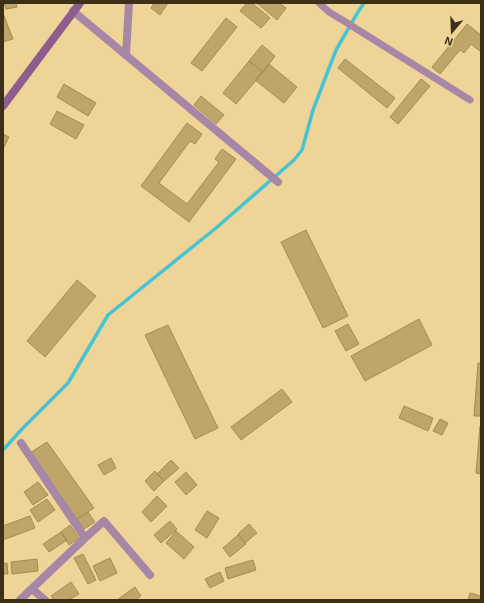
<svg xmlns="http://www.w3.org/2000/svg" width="484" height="603" font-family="'Exo 2',sans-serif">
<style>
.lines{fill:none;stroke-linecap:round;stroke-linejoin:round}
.stream{stroke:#48c3d3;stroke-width:3.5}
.building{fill:#bfa569;stroke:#a58c50}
.lane{stroke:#a786a6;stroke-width:7}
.street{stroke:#a786a6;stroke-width:8}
.secondary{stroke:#8e5d8e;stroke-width:8}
</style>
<rect width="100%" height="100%" fill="#efd497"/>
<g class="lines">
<path class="stream" d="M3,450L22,429L68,383L108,315L216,228L294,160L302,150L313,110L336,50L358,12L364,3"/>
</g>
<path class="building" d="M4,3H16L17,7L6,9Z
M154,3H168L160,15L151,8Z
M247,3H252L270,18L261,28L240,11Z
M257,3H279L286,8L277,20Z
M3,13L13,39L3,42Z
M226,18L237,27L202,71L191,63Z
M467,24L481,35V52L471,44L464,53L460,50L440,74L432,67Z
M262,45L275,56L263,72L249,61Z
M345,59L395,98L387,108L338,68Z
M249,61L263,72L236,104L223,93Z
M269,64L297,87L284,103L255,80Z
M421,79L430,86L398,124L390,117Z
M64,84L96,103L88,116L57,97Z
M201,96L224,115L216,124L194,105Z
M57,111L84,125L76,139L50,124Z
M187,123L202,134L195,144L190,141L159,183L187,204L219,162L215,159L222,149L236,159L189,222L141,186Z
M3,134L9,137L3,149Z
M306,230L348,316L323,328L281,242Z
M77,280L96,296L45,357L27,341Z
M419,319L432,345L365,381L351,356Z
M348,324L359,344L346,351L335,331Z
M168,325L218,428L195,439L145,335Z
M478,363H481V416H474Z
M282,389L292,402L241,440L231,427Z
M404,406L433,418L428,431L399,418Z
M440,419L448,423L442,435L433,431Z
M480,426H481V474L476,473Z
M47,442L94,508L77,519L30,453Z
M111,458L116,468L104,475L98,465Z
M171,460L179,468L164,481L157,474Z
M155,471L164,481L154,491L145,481Z
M186,472L197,485L186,495L175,482Z
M38,482L48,495L33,505L24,492Z
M157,496L167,506L151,522L142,512Z
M47,499L55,510L38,522L30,510Z
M207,511L219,518L207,538L195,530Z
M88,512L95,522L84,529L77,519Z
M30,516L35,528L3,540V526Z
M170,521L177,529L161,543L154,535Z
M249,524L257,533L245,543L238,534Z
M70,525L79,538L69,545L61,532Z
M176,531L194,547L184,559L166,543Z
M61,532L67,540L49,552L43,544Z
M238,535L246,544L230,557L223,548Z
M83,554L96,580L88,584L74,558Z
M110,558L117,573L100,581L93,566Z
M37,559L38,571L12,574L11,562Z
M253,560L256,570L228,579L225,568Z
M7,563L8,574H3V564Z
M220,572L224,581L210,588L205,579Z
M71,582L79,594L69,600H54L51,596Z
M135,587L141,596L136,600H117Z
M470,593L481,596V600H468Z"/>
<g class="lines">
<path class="lane" d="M319,3L329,12L344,21L470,100"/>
<path class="street" d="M73,11L278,182
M126,55L129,3
M21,443L85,538
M32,589L45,600
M20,600L85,538L104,521L150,575"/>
<path class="secondary" d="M3,106L80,3"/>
</g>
<rect width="484" height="603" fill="none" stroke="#3c3118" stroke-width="8"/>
<g transform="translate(452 32) rotate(199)" stroke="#efd497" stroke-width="3" paint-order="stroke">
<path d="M0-3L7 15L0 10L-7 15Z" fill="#3c3118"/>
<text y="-6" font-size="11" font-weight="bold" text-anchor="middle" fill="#3c3118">N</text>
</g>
</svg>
